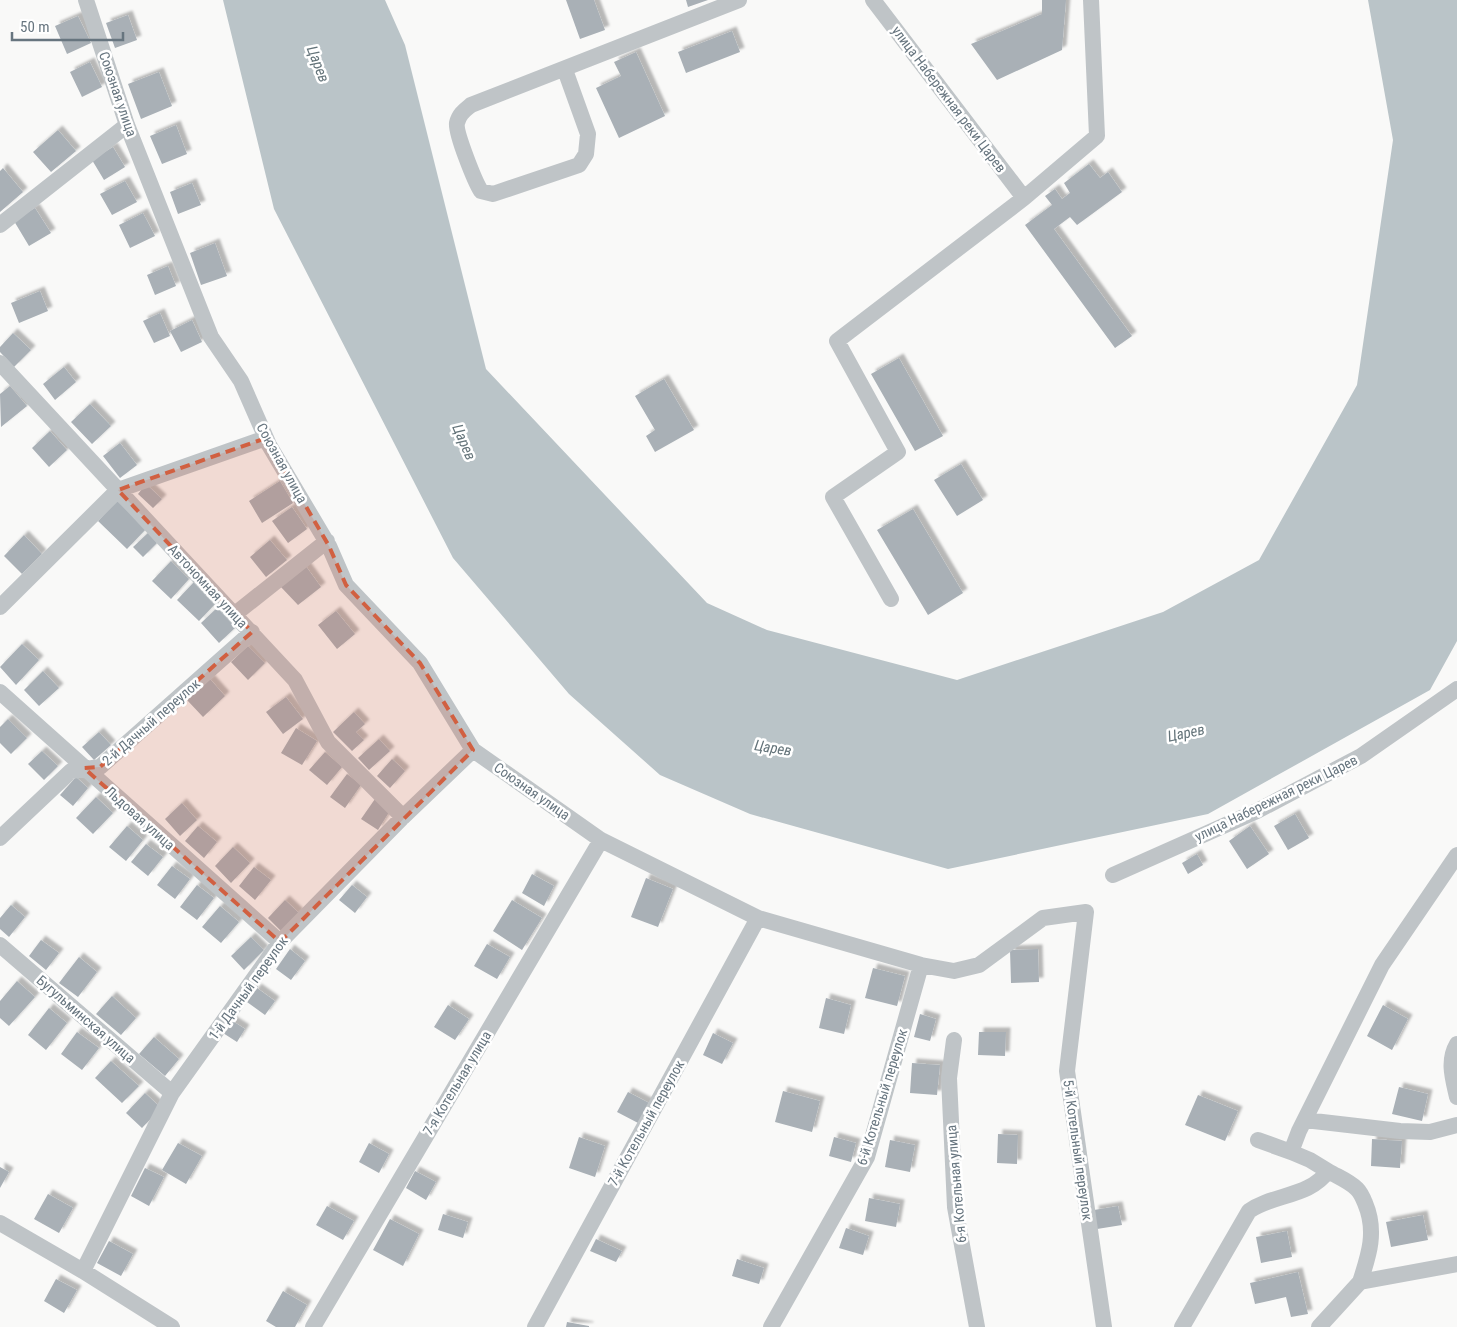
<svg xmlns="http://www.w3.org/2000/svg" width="1457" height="1327" font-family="'Roboto Condensed',sans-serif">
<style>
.water{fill:#bac4c8}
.building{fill:#a9b0b6;filter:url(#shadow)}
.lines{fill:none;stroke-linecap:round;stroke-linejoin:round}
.minor{stroke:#bfc4c7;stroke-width:16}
.marked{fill:#d16041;fill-opacity:0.2;stroke:#d16041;stroke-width:4;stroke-dasharray:10 6;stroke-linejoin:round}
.labels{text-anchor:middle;stroke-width:5;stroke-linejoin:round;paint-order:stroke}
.street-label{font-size:14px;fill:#67757f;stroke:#fff}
.water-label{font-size:15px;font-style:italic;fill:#637379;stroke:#fff}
</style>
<defs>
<filter id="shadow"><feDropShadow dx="4.5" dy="-4.5" stdDeviation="1" flood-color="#0004"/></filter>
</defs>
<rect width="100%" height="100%" fill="#f9f9f8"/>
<path class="water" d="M223,0H385L405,45L486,369L707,603L767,630L957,680L1163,612L1259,560L1357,385L1393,140L1368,0H1457V641L1430,690L1208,814L948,869L750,814L660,775L569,694L453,558L274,209Z"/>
<path class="building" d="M566,0H594L605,30L580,39Z
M686,0H708L688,7Z
M1042,0H1066L1062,50L997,80L971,44L1042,14Z
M128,15L137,40L115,48L106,23Z
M78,16L91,43L67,54L55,26Z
M732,31L740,52L686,73L678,52Z
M636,52L665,116L619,138L596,88L621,76L614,62Z
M90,62L102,87L82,97L70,72Z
M159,72L172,106L141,119L128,84Z
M176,125L187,154L162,164L150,136Z
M58,130L76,151L51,172L33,152Z
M113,147L125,167L104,180L92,160Z
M1089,164L1100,178L1108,172L1122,192L1077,225L1070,217L1054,229L1132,336L1115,348L1025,225L1052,205L1045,196L1055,189L1062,199L1070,193L1064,183Z
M3,168L23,192L0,212V171Z
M125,181L137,202L112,215L100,194Z
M192,183L201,205L178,214L170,192Z
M35,208L51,233L29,246L14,221Z
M143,213L155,236L130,248L119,225Z
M215,243L227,276L201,285L190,253Z
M168,266L176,286L155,295L147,275Z
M40,291L48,311L19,323L11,303Z
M160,313L170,336L154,343L143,321Z
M192,320L202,342L181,352L170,331Z
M13,333L31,350L14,367L0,352V347Z
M899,358L943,436L915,451L871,374Z
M64,367L76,382L55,400L43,384Z
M664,379L694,430L655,452L646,436L655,430L635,396Z
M10,386L27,406L1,427L0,394Z
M90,404L111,426L92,444L71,422Z
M50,431L67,450L49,467L32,448Z
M120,443L137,465L120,478L103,456Z
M961,464L983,500L957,516L934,480Z
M280,481L293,503L262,523L249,501Z
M146,484L162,499L153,508L138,494Z
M117,501L146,529L127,549L98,521Z
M292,507L307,529L288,543L272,521Z
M913,509L963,593L928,615L877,530Z
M148,533L157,543L143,557L133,547Z
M24,535L42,554L22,574L4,556Z
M270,540L287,560L266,577L250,557Z
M171,561L189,579L171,599L152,581Z
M305,565L321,587L298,605L280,586Z
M194,582L216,603L199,621L177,600Z
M218,607L236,627L219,643L201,623Z
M336,611L355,634L337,649L318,625Z
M22,644L39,660L16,685L0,667Z
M248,646L265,663L248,680L231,662Z
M43,671L59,688L39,706L24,690Z
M210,679L225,696L203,717L187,700Z
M286,697L303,719L283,734L266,712Z
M354,712L365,724L356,732L364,740L352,751L333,732Z
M8,719L27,738L11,754L0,743V727Z
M296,728L317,741L302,765L281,753Z
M99,732L111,745L94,760L82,747Z
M379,739L390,751L369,770L358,758Z
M42,751L58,766L44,780L28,764Z
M325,752L342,767L327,785L309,770Z
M392,759L405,771L390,788L377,776Z
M347,774L361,785L345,808L330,797Z
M76,777L88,788L73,806L60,795Z
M96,797L113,813L93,834L76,818Z
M375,799L391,809L378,830L361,819Z
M182,803L197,820L180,836L165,819Z
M1295,814L1309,838L1288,850L1274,826Z
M127,826L143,840L126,861L109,847Z
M198,826L217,842L204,858L185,841Z
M1250,826L1269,854L1247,869L1229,841Z
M146,844L163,857L148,876L131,862Z
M233,847L250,863L231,883L215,866Z
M1197,854L1203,865L1188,874L1182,863Z
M172,866L190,879L175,899L157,885Z
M254,867L271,880L255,900L239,886Z
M532,874L554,886L544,906L522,893Z
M646,878L673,889L658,927L631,917Z
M197,885L214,898L197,920L180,907Z
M352,885L367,897L355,913L339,900Z
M285,900L299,913L281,931L268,918Z
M512,900L542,918L522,950L493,931Z
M11,905L25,917L9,937L0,929V918Z
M220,906L239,922L221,943L202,927Z
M251,937L264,950L244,970L231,956Z
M41,940L59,953L46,970L29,956Z
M487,944L510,957L497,979L474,966Z
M290,949L305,961L291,980L276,969Z
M1038,949L1039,982L1011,983L1010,950Z
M79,957L97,972L78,997L59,983Z
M873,968L905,976L897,1006L865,998Z
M17,981L35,997L9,1026L0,1018V1001Z
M257,988L275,1001L265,1015L247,1002Z
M112,996L136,1018L121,1035L96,1014Z
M826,998L851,1005L844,1034L819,1028Z
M448,1005L469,1019L455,1040L434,1027Z
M1383,1005L1408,1019L1392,1050L1367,1036Z
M49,1008L67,1023L46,1050L28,1035Z
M920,1014L936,1019L930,1041L914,1037Z
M231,1020L245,1029L237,1042L223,1033Z
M77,1032L99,1048L82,1070L61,1054Z
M979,1032H1006L1005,1056L978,1055Z
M713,1033L733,1043L722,1064L703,1055Z
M154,1037L179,1059L165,1076L139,1054Z
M111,1061L139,1086L122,1103L95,1078Z
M912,1063L940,1065L937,1095L910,1093Z
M1399,1087L1428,1094L1422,1121L1392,1114Z
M783,1091L820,1101L812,1132L775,1122Z
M628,1092L651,1104L640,1124L617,1112Z
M145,1093L161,1108L142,1128L126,1113Z
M1198,1095L1238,1111L1225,1141L1185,1125Z
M998,1134L1018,1135L1017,1164L997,1163Z
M579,1137L605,1146L595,1177L569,1168Z
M834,1137L856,1143L851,1162L829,1156Z
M1372,1139L1402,1141L1400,1168L1371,1166Z
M890,1140L915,1145L910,1172L885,1167Z
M178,1143L202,1156L186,1184L162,1170Z
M369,1143L389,1154L379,1173L359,1162Z
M0,1167L9,1172L0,1188Z
M145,1168L164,1177L149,1206L131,1196Z
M415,1171L436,1182L426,1200L406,1188Z
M48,1194L73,1208L59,1233L34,1219Z
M869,1198L900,1204L896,1227L865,1221Z
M327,1206L354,1221L343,1240L316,1225Z
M1118,1206L1122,1225L1097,1229L1094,1210Z
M443,1214L468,1222L463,1238L438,1230Z
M1423,1215L1428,1240L1391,1247L1386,1222Z
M390,1219L419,1234L403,1266L373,1250Z
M846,1228L869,1236L863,1255L839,1248Z
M1287,1231L1292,1257L1261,1263L1256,1237Z
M596,1239L622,1251L616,1262L590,1251Z
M109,1241L133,1254L121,1276L97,1263Z
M737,1259L764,1268L759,1284L732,1276Z
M1298,1272L1308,1314L1291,1317L1286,1297L1255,1304L1250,1283Z
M56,1279L77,1290L64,1313L44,1301Z
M283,1291L307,1305L295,1327H276L266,1321Z
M567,1322L589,1326V1327H566Z"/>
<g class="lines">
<path class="minor" d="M86,0L127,125L211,337L241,381L269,445L329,546L346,585L420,663L473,750L601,840L758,918L921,965L954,971L979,965L1043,918L1086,912L1067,1071L1104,1327
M873,0L1024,198
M565,70L588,134L586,154L579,165L493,194L481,191C475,182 455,132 457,123C459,114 465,110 471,105L739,0
M0,225L127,125
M0,363L295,680L328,742L403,817
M891,599L833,497L898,452L837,341L1024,198L1097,136L1091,0
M0,607L118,490L266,438
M235,614L327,541
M0,692L280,942
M0,838L71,771L100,767L252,632
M1113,875L1257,811L1361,756L1457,689
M0,945L172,1093
M954,1040L949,1078L955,1207L977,1327
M1457,1044C1447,1061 1453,1079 1457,1097
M1305,1120L1400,1131L1430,1132L1457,1125
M1258,1140L1291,1152
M1328,1171L1310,1160L1291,1152L1299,1131L1382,965L1457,855
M0,1223L83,1271L172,1327
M83,1271L172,1093L280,942L403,817L473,750
M313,1327L601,840
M535,1327L758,918
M771,1327L867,1157L921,965
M1182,1327L1249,1211C1273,1194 1310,1197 1328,1171C1338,1177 1349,1181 1357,1189C1361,1193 1363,1198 1365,1203C1377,1231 1369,1255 1360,1282
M1319,1327L1360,1282L1457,1264"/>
</g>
<path class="marked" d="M266,438L329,546L346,585L420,663L473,750L280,942L84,768L100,767L252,632L118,490Z"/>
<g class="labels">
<g class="street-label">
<text transform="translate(118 94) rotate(71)" y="5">Союзная улица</text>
<text transform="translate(949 99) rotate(53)" y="5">улица Набережная реки Царев</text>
<text transform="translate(282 463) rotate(61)" y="5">Союзная улица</text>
<text transform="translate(208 586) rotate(47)" y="5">Автономная улица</text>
<text transform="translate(151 722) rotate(-41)" y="5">2-й Дачный переулок</text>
<text transform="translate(532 791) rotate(35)" y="5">Союзная улица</text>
<text transform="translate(1276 798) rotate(-26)" y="5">улица Набережная реки Царев</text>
<text transform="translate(140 818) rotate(42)" y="5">Льдовая улица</text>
<text transform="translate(248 988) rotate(-54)" y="5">1-й Дачный переулок</text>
<text transform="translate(86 1019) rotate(41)" y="5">Бугульминская улица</text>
<text transform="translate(457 1083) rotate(-59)" y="5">7-я Котельная улица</text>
<text transform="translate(882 1097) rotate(-73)" y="5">6-й Котельный переулок</text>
<text transform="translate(646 1123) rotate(-61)" y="5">7-й Котельный переулок</text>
<text transform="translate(1078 1150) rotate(82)" y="5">5-й Котельный переулок</text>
<text transform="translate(956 1184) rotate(-95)" y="5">6-я Котельная улица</text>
</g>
<g class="water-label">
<text transform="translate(318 64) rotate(69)" y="5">Царев</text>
<text transform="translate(464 442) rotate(67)" y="5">Царев</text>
<text transform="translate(1186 733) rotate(-12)" y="5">Царев</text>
<text transform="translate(773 748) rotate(9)" y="5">Царев</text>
</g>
</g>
<path d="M12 32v8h111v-8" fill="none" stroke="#67757f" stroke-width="2.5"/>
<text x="20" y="32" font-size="15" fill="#67757f" stroke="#ffffff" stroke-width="4" paint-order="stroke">50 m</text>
</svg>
